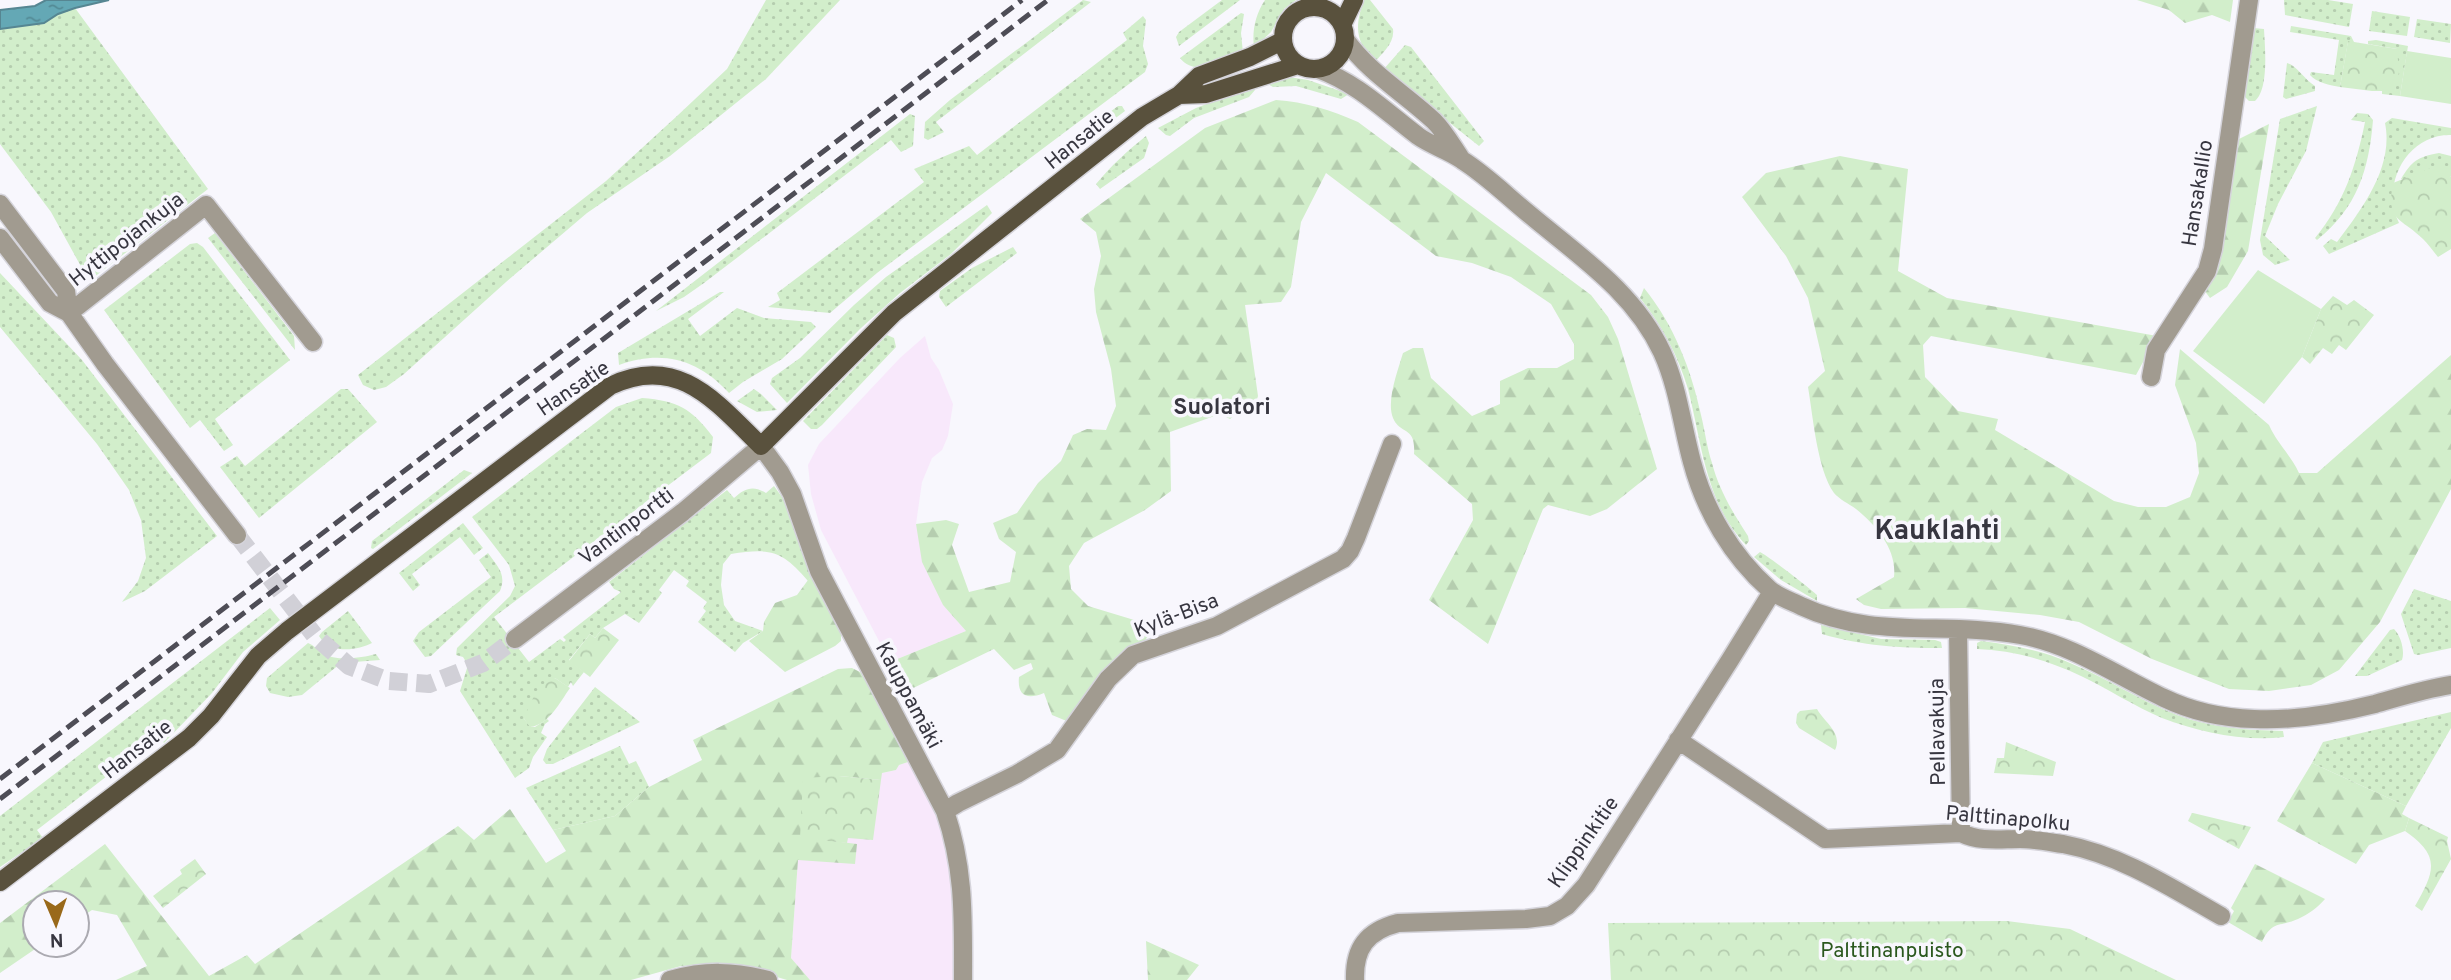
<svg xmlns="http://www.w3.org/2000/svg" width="2451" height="980" font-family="Overpass,sans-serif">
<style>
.commercial{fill:#f8e8fb}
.grass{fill:url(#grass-dots)}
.forest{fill:url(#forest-firs)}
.park{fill:url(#park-crowns)}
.garden{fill:#d2eecb}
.water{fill:url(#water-ripples);stroke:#568692;stroke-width:2}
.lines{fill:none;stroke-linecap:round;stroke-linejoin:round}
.minor-tunnel{stroke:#d1d0d7;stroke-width:18;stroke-dasharray:18 9;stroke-linecap:butt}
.minor-casing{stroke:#d5d4db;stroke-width:21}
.major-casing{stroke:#d5d4db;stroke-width:21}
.minor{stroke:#a19b90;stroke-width:18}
.major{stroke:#59513d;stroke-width:18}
.rail{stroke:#4e4d56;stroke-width:5;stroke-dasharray:14 7;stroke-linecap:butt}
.labels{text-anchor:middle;stroke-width:7;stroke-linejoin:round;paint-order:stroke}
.street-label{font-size:21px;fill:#373640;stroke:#f8f7fd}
.park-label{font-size:21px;fill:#2b581e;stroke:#f8f7fd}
.neighbourhood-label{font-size:23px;font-weight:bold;fill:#373640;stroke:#f8f7fd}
.district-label{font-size:28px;font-weight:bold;fill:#373640;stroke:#f8f7fd}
</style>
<defs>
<pattern id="grass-dots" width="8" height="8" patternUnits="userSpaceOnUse" patternTransform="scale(1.75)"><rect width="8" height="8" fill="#d2eecb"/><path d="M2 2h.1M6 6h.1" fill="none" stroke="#b5cdaf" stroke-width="1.8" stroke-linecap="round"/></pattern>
<pattern id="forest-firs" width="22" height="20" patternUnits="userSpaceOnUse" patternTransform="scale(1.75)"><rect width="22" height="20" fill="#d2eecb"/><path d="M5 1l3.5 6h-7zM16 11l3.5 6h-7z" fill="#b5cdaf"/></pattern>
<pattern id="park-crowns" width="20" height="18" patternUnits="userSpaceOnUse" patternTransform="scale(1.75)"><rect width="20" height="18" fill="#d2eecb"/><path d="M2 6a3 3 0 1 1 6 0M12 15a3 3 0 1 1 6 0" fill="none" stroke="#b5cdaf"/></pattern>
<pattern id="water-ripples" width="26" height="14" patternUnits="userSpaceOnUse" patternTransform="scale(1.75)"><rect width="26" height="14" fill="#64a8b5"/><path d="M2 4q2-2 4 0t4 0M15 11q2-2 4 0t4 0" fill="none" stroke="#538a95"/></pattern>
</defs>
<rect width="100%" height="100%" fill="#f8f7fd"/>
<path class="commercial" d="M925,336L931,358L939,370L953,404L948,436L942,450L932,458L922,482L916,524L943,605L966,631L890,662L821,530L811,494L808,465L819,444L900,358Z
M908,762L942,820L954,877V980H810L791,958L798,859L854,863L857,845L800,838L882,773L896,770L899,765Z"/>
<path class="grass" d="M766,0H840L766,79L670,156L587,213L506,282L404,374L386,387L374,390L363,385L358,375L606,181L677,116L727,69Z
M1083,0L1091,2L936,122L944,132L928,140L924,138L925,122L950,100Z
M1222,0H1240L1179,46L1176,37L1179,32Z
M1265,0H1296L1284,9L1271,32L1254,48C1252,31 1255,15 1265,0Z
M1364,0H1370L1393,29C1395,43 1382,53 1374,63C1356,40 1354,28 1364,0Z
M2284,0H2328L2353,4L2349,27L2285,15Z
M75,8L208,189L89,281L51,212L0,144V29L44,23L58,14Z
M2372,11L2410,17L2407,36L2369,31Z
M1241,13L1244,14L1241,33L1243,53C1224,60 1195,78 1180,58Z
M1143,16L1146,20L1143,46L1148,64L1145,72L877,273L830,313L768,307L780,300L777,293L924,182L914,169L969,146L977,155L1127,40L1123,33Z
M2417,19L2451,24L2450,43L2414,37Z
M2291,26L2351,36L2354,42H2348L2340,87C2330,85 2317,83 2310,75L2311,72L2334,75L2339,40L2290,32Z
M2253,28L2264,29C2265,47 2269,89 2255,101H2249L2244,96Z
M2376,40L2408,46L2400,96L2382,94V89L2395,91L2397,49L2368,44V41Z
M1405,45L1411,47L1484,141L1479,146L1383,70Z
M2287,63C2296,65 2305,80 2315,86V91L2286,99L2283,97Z
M1289,77L1308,80L1349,94L1341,99L1296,86L1273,87L1266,83Z
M1254,86L1255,90L1249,97L1194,118L1170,136L1166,135L1158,128L1196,108Z
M1118,106H1122L1125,111L1073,150L1068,143Z
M2317,106L2306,151L2278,204L2265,236L2290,260L2275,265L2263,255L2260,240L2280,119Z
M2357,113L2368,114L2373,120C2369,170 2357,208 2317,240L2315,238C2344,203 2356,166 2365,122L2351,120Z
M910,114L915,116L913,146L901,152L891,140L704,283L684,297L656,311Z
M2392,118L2451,128V135C2407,134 2380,185 2399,223L2329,254L2323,246L2331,239L2337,242C2362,209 2394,167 2385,123Z
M1146,136L1149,143L1144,158L1100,189L1096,184C1111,166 1127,151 1146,136Z
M2439,153L2451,156V176L2449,179H2401C2412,161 2417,157 2439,153Z
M987,205L992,213L951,254L900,293L861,328L787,403L770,384L772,378L800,358L854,305L886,277Z
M215,233L294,336L295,350L208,238Z
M197,243L203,247L290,360L215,419L233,445L224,451L200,420L190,428L104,310L190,244Z
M1013,247L1017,253L946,307L939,297L940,291L972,268Z
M0,273L82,360L217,536L145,591L122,602L138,581L146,558L141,520L129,490L97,444L0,327Z
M1644,288C1674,325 1691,369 1701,415C1705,431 1707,448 1712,463C1719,490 1733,513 1748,536L1749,541L1746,545C1705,502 1702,443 1688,389C1678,356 1662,325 1640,298Z
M720,292H724L688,319L700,336L737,308L764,318L811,322L816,327L782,359L743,382L729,393C699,360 663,349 619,365L618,353Z
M887,335L894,338L896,347L822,425L817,429H811L803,421Z
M341,389H348L377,422L259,518L220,467L237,456L245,466Z
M754,389L761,394L777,410L757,412L737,401Z
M642,398C678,401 691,408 713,437L711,453L494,617L529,662L560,639L564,642L566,640L563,637L621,592L614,589L609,582L727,490L734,498C745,488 753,485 766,493L774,486L787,504L811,576L808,581C782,550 770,548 731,554L723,564L721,585L724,605L735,621L763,631L743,643L735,652L698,622L706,611L703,608L707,602L686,586L689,581L674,570L659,590L662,593L639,623L625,614L603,628L595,638L590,634L569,660L584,672L573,686L571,682L568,687L555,678L524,719L531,727H535L547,719L549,721L545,724L541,733L547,737L533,757L529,768L515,778L460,691L468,665L463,657L456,655L457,648L510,596L515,586L509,565L472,517L616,407Z
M464,470L472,473L373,549L371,548L372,541Z
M463,523L483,548L474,555L460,537L412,574L420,585L413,591L399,573Z
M1760,552C1767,555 1811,589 1817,595V601L1781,580L1754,557Z
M488,553C497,566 507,574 500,591L431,656L425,657L413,641L419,632L491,577L479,560Z
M2414,589L2451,601V648L2418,655L2414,654L2401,614Z
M270,608L280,620L243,652L212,693L164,743L159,736L37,830L43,838L0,867V816Z
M348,611L372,643C357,651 329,654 319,636L322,632Z
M1821,625L1881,639L1935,640L1941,642L1942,648C1899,648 1863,646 1822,634Z
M2394,629C2401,636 2405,651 2402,660L2367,676H2355L2390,630Z
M1981,641C2012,645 2042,650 2070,663C2107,678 2140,701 2177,715C2211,728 2247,730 2283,731L2284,737C2244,742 2199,732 2162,718C2134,706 2108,689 2081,676C2048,660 2013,650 1977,649V643Z
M308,643C314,645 317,650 322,653C337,662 360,658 376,654L380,660L341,663L302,695L288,697L270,693L266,686L267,678Z
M595,687L640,722L553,764H546L543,760L547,749Z
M2451,712V728L2406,806L2312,763L2323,742Z
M620,746L629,764L636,761L649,787L615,816L553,830L526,788Z"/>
<path class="forest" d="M2137,0H2233L2230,22L2212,15L2185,23L2169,10Z
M1276,100C1305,102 1331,110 1358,122L1591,295L1608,317L1618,339L1657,469L1607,509L1590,516L1548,505L1543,509L1488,644L1429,600L1473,520L1472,504L1414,454C1416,425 1401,436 1393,418C1386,401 1398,370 1403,353L1413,348H1423L1431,378L1472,416L1500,404V381L1528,368H1557L1574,359V344L1551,304L1511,277L1472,263L1436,256L1326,173L1301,222L1291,287L1281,302L1245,305L1258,396L1255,406L1242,410L1230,419L1220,414L1170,432L1171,491L1145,510L1084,543L1069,566L1071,589L1088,606L1154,626L1143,644L1069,722L1052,715L1044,693C1027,700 1017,696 1019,677L1033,669L1031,663L1014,670L994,649L905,692L890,662L966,631L943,605L922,562L916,524L946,520L959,524L952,545L969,592L1010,582L1016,552L999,539L993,523L1017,513L1038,483L1061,461L1073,435L1087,429L1106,430L1116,406L1111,369L1096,312L1094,289L1101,256L1096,232L1080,219L1205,128Z
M2269,124L2248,251L2227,287L2210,298L2204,290L2221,256L2237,140Z
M1840,156L1908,169L1898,271L1947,298L2157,336L2136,375L1931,336L1923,345L1925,377L1958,411L1998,419L1995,430L2114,501L2138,507H2166L2190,497L2199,473L2196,443L2175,385L2180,349L2269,425C2278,445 2291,455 2299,473H2317L2451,355V489L2380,622L2339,670L2311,685L2269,691L2229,689L2152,659L2079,622L2040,615L1965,608L1881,609L1864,605L1856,599L1894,577C1897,550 1877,526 1856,509C1849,504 1839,499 1834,493C1817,469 1813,416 1808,387L1825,371L1808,298L1786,256L1742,197L1766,173Z
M811,576L841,634V641L835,646L785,672L749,641L763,631L764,622L775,603L797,595Z
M852,668L862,673L908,762L899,765L896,770L882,773L881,780L839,776L800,837L857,844L855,864L798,860L791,958L810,980H787L734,964L681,966L631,980H116L147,966L117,915L92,910L77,920V903H35V945H41L0,973V923L105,844L209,976L247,955L255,964L458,826L474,840L510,809L546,863L566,851L553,830L615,816L649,787L702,760L693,740L838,669Z
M2312,763L2406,806L2402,814L2409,818L2405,831L2369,845L2356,864L2277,821Z
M2255,864L2325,899C2317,908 2309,914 2298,919C2280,927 2272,920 2262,942L2228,922L2234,911L2231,908Z
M1146,941L1199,965L1187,980H1148Z"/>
<path class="park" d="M2348,41L2397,49L2399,72L2395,91H2372L2340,87Z
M2435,166L2442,168L2449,178L2451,176V249L2438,257C2433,251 2428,244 2423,239C2400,217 2386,222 2393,183Z
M2333,296L2347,305L2354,300L2374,315L2346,350L2339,345L2332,354L2323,348L2310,364L2302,357L2321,309Z
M603,628L619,640L590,677L569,661L590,634L595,638Z
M555,678L570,688C560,702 549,725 530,727L524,719C531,701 537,685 555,678Z
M1817,709C1825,723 1843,733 1835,750L1799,728L1796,723L1797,714L1800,711Z
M2006,742L2056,762L2053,776L1994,773L1997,758H2004Z
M839,776L881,780L873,840L848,838L847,843L800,838L803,778Z
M2192,813H2193L2251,827L2239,849L2188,821Z
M2409,818L2448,837L2447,841L2451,859L2422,911L2415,906C2435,871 2441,856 2405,831Z
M195,859L206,874L163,908L153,896L182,874L180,870Z
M2007,921L2070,929L2176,980H1611L1608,923Z"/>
<path class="garden" d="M2407,51L2451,58V104L2400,96Z
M2258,270L2321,309L2302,357L2264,404L2193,351Z"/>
<path class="water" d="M46,0H109L75,8L58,14L44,23L0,29V10L35,6Z"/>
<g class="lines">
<path class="minor-tunnel" d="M237,535L315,636L349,666L389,681L429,684L483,663L515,639"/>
<g class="minor-casing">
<path id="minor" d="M1345,39C1369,73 1404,93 1434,121C1444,131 1452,145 1460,157
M1318,69C1357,83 1385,111 1418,136C1432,146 1448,150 1462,160C1486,175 1507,196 1529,214C1579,256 1634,292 1662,352C1678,387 1682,425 1692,462C1705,511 1732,556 1769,589C1778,597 1791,601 1801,606C1874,640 1944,621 2020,635C2072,644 2117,676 2164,698C2191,711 2224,718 2254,719C2295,721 2335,714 2375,704C2400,697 2425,689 2451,685
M0,204L66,291L69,313L105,364L237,535
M0,238L50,303L69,313
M69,313L206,205L313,342
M2151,377L2156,350L2207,271L2213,249L2249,0
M1958,630L1961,833
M515,639L683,512L761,446L780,472L792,494L819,571L945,811C965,870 963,919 963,980
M1678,740L1825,839L1961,833C1980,842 1999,839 2020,839C2034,839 2049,842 2063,844C2121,855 2170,887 2221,916
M945,811L958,803L1017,774L1057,750L1108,679L1133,655L1217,626L1343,559L1350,551L1356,538L1392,444
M670,980C706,970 733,971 768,980
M1355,980C1354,948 1367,931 1398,923L1526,919L1550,916L1567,906L1586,885L1730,660L1772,592"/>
</g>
<g class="major-casing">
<path id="major" d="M1283 38a31 31 0 1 1 62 0a31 31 0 1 1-62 0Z
M1342,25L1354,0
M1179,95L1206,94L1298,65
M0,882L189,738L211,716L258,656L287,631L610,386C678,353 716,402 761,446L894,313L1142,117L1179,95L1199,76L1250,57L1282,41"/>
</g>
<use href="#minor" class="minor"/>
<use href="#major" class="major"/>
<path class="rail" d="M0,779L1022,0
M0,799L1048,0"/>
</g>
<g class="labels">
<g class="street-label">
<text transform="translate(1079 139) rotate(-39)" y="7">Hansatie</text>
<text transform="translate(2197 193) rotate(-81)" y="7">Hansakallio</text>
<text transform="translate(126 239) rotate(-38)" y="7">Hyttipojankuja</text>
<text transform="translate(573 388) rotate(-34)" y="7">Hansatie</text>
<text transform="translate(626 526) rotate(-37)" y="7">Vantinportti</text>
<text transform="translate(1176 615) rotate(-21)" y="7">Kylä-Bisa</text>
<text transform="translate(909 695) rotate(62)" y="7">Kauppamäki</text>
<text transform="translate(1937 732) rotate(-91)" y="7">Pellavakuja</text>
<text transform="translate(137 749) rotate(-38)" y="7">Hansatie</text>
<text transform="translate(2008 818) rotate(5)" y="7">Palttinapolku</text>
<text transform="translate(1583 842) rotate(-55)" y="7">Klippinkitie</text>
</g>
<g class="park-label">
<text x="1892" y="957">Palttinanpuisto</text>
</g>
<g class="neighbourhood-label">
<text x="1222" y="414">Suolatori</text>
</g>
<g class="district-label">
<text x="1937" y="539">Kauklahti</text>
</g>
</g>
<g transform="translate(56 924) rotate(178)"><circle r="33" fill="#f8f7fd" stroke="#abaab1" stroke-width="2"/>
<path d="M0-5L12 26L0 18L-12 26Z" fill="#99691a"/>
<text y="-10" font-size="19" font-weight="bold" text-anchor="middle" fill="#373640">N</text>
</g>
</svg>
